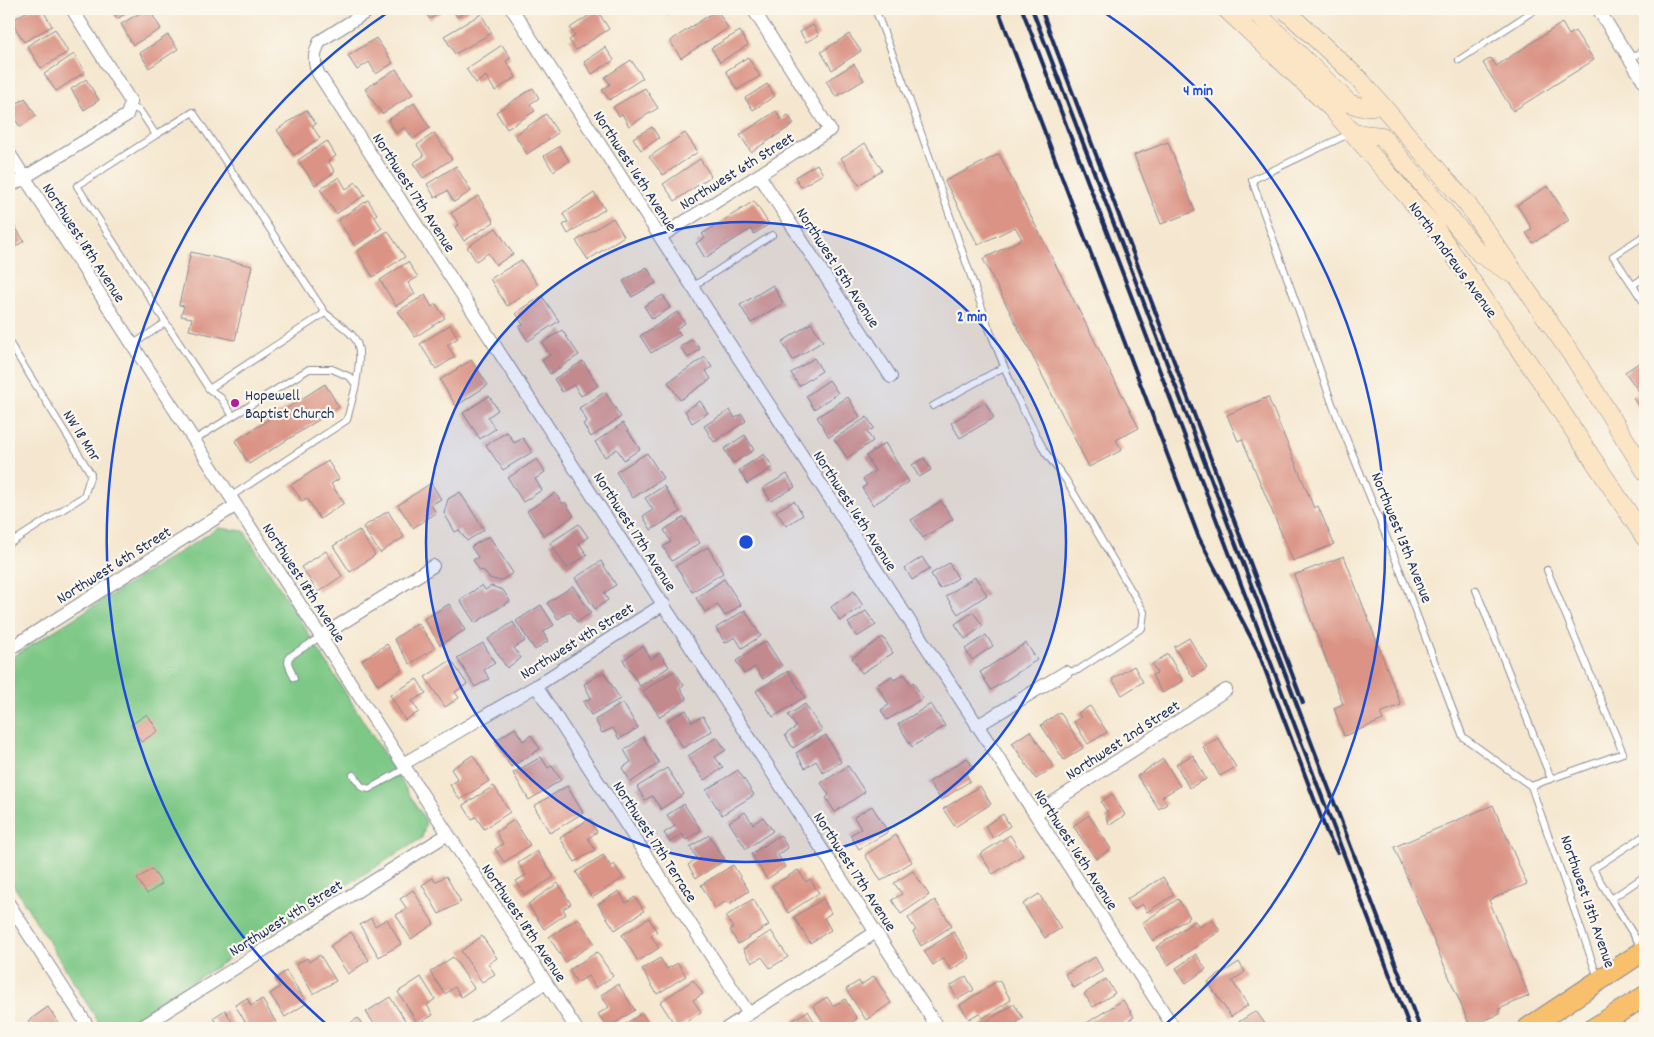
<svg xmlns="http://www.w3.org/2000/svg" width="1654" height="1037" font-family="Dekko,sans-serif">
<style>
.green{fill:#7dc886;stroke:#4c7c72}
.building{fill:#da9384}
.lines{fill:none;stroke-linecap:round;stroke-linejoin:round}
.service-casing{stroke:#888b96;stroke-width:8}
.minor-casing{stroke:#888b96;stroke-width:14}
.secondary-casing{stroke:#888b96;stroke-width:19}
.primary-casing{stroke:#888b96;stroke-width:22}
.service{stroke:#fff;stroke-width:6}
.minor{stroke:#fff;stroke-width:12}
.secondary{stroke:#fce5c4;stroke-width:18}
.primary{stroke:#f8bf6c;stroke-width:20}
.rail{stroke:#1b2f5e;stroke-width:4}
.ring{fill:none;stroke:#1d4ed8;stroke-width:2.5}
.poi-dot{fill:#b5179e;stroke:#fbf7ec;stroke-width:2}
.labels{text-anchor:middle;stroke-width:4.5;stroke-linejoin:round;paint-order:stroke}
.street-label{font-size:16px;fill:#1b2f5e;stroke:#fbf7ec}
.poi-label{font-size:16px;fill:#1b2f5e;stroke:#fbf7ec;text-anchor:start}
.centre{fill:#1d4ed8;stroke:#fbf7ec;stroke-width:2.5}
.ring-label{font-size:15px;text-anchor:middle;font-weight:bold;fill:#1d4ed8;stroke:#fbf7ec;stroke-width:4.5;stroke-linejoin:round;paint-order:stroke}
</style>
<rect width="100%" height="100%" fill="#fbf7ec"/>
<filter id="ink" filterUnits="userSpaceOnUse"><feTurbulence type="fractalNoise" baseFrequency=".02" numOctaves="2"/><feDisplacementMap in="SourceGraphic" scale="10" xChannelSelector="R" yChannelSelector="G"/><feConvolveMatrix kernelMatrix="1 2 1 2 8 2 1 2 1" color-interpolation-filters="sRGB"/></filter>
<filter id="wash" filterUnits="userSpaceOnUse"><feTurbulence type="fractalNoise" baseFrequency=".0096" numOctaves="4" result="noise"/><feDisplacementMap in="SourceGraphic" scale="20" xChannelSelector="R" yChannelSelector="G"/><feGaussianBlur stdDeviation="1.12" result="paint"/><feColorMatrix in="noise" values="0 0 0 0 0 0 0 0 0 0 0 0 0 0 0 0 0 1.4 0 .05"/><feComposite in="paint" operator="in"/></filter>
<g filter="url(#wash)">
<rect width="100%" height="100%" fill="#f5e7cf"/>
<path class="green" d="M218,528L244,531L426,821L422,838L119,1028L99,1023L9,878V659Z"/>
<g id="blocks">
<path class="building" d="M31,9H42L52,26L24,42L11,21Z
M111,9H133L117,19Z
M147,9H149L161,29L133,45L121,24Z
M423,9H446L430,19Z
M452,9H471L457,17Z
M663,9H678L667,15Z
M597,10L609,29L576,50L569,40L575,36L570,28Z
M717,10L728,28L681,58L670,41Z
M481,14L492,33L455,54L444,36Z
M1562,23L1569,35L1575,31L1594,60L1513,111L1483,63L1491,58L1496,66Z
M813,25L819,35L806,42L800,32Z
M55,29L68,52L41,68L27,46Z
M740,31L748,45L720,62L711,48Z
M849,34L861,51L832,70L821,52Z
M168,35L178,49L149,68L140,53Z
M376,38L393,63L376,74L369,62L357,70L348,56Z
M502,45L511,58L506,61L516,77L495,91L486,76L476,83L466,69Z
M605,47L614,60L592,74L584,62Z
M74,54L85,72L56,91L44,74Z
M748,57L760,76L737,90L726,71Z
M631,60L643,78L609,100L602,90L610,84L605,77Z
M854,64L864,80L836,97L826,81Z
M396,69L413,94L382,114L365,89Z
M86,79L99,100L84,110L71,89Z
M767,84L775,96L753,110L745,98Z
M533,88L539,98L530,104L535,111L507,129L496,112Z
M645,88L658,108L629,126L622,114L619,116L613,107Z
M25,98L36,116L20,127L9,109Z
M414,103L430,128L413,139L405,127L396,133L388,120Z
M306,110L316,124L312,126L320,138L294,155L277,130Z
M776,111L781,120L788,115L794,124L751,152L740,135Z
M546,114L558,133L527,154L515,135Z
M652,127L659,138L641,150L633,138Z
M434,133L452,159L423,178L413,163L424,156L417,145Z
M685,133L698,152L663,175L649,157Z
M327,141L336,156L328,161L335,172L315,185L298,160Z
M1168,142L1195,211L1161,224L1134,155Z
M865,143L882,170L859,185L841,158Z
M560,146L569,161L553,171L544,156Z
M999,154L1139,428L1116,440L1122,450L1089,467L983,259L1022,239L1015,227L978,245L945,181Z
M700,159L711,176L675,201L663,184Z
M817,164L823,174L801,187L795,177Z
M456,166L471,191L454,202L447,191L435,198L427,184Z
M339,177L346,189L356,182L365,195L336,214L320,189Z
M1548,186L1569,220L1533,243L1526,233L1532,229L1517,205Z
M594,193L605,209L568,234L563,225L568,222L563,214Z
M478,196L494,222L464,241L455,227L459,225L451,213Z
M368,200L377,214L374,216L382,228L355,246L338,220Z
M754,201L769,224L754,234L751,229L705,258L696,243L705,238L702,234Z
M613,218L624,236L588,260L576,241Z
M11,220L24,241L9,251V221Z
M496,228L513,254L496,265L488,253L476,261L467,247Z
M388,231L405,257L373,277L357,251Z
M191,252L252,266L235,340L189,330L192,318L181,316L184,306L179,305Z
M521,260L538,285L507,306L490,279Z
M408,262L418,277L408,283L415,294L396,306L380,280Z
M647,267L656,283L632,297L623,281Z
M773,285L783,303L751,323L740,305Z
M425,295L432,307L436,304L445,318L415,337L398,311Z
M663,295L670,308L652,319L644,306Z
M542,296L559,321L528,341L519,327L523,325L516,313Z
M677,312L685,323L676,329L681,335L651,353L640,336Z
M811,323L823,341L793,360L782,342Z
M450,325L458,338L447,345L455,357L436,369L420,344Z
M562,330L579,355L550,374L542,360L550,355L542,343Z
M692,339L700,349L688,358L680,347Z
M705,357L712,367L706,371L711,379L680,400L668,382Z
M814,358L822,371L799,386L791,373Z
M1645,359V417L1633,398L1640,393L1625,372Z
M471,360L488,385L456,406L440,380Z
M583,361L598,386L581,396L574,385L562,392L554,379Z
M829,380L838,393L814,409L806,396Z
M325,384L339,407L249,464L235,441Z
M605,392L621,417L591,437L583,424L587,421L579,408Z
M489,396L498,410L488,417L495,429L480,439L463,413Z
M848,397L860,417L829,437L817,417Z
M1268,397L1314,508L1318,506L1334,544L1293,561L1242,439L1238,441L1227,415Z
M700,401L708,413L692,423L685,411Z
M985,402L994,418L960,438L951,423Z
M730,410L735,418L742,414L746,421L714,442L704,426Z
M867,417L874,428L867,432L873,441L847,458L834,439Z
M623,423L640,449L624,460L617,449L605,457L595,442Z
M507,432L514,443L523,438L532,452L503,470L486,445Z
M745,435L754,450L733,463L724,449Z
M885,443L909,482L873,505L862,488L867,485L863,479L875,471L866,456Z
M647,453L663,478L633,498L616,472Z
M764,454L773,467L747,484L739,470Z
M924,458L931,470L919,477L912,465Z
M537,459L545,472L535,479L542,490L523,502L508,478Z
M328,461L339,479L331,484L344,503L320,519L307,498L302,501L291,485Z
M787,474L795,487L771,501L763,488Z
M431,483L441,499L431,505L436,513L413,528L398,505Z
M664,486L680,512L651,530L643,516L653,510L645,498Z
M460,492L484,530L467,541L459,530L455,532L444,513L448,499Z
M555,493L563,504L565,502L574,516L544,536L527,511Z
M794,501L803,515L786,526L776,511Z
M941,501L953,519L923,538L911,520Z
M388,511L404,537L380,553L363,527Z
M684,517L700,543L672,561L663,547L671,542L664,530Z
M579,524L588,537L579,543L587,555L567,568L550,543Z
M359,530L375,555L350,572L333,546Z
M489,536L513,573L500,581L489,578L483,570L480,571L473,560L478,557L471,547Z
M708,547L723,573L692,592L676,566Z
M326,551L342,576L318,592L301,567Z
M1344,556L1401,705L1380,713L1383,720L1344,736L1334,708L1343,704L1294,575Z
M922,557L930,569L912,580L905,568Z
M601,561L616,585L604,593L608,600L595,609L575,578Z
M949,563L958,578L940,589L931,574Z
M975,577L987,595L958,614L946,596Z
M724,579L741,605L725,616L717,604L705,612L696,598Z
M482,585L485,590L491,586L503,590L510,601L475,623L460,600Z
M573,586L591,613L577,622L570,611L558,619L547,603Z
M854,591L863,606L840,621L831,607Z
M449,604L465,630L440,645L424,619Z
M541,605L554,625L543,632L548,641L535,650L516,621Z
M745,610L761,636L742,648L735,637L725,643L716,628Z
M866,611L876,625L857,637L848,623Z
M973,612L983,626L965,639L955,624Z
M513,622L525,641L514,648L521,658L507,668L488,639Z
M418,623L435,648L410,664L394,639Z
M986,635L993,646L972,660L965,649Z
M883,637L893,653L862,673L852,658Z
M1189,638L1207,668L1193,677L1174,647Z
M766,641L782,666L763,679L755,667L744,674L736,661Z
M483,643L495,663L484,670L489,679L475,687L457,658Z
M1026,643L1037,660L991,690L980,672Z
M387,644L403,669L378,685L362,660Z
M643,646L651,659L660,653L669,667L640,686L623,660Z
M1168,654L1183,681L1162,693L1152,675L1157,673L1152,664Z
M451,660L467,684L455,692L459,698L445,707L425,677Z
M1134,666L1143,682L1122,695L1112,679Z
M674,671L684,685L680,688L687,699L660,717L643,691Z
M788,671L805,697L773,717L756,691Z
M604,672L620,699L591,715L583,702L591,698L584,684Z
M904,674L911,684L913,682L923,698L887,720L881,710L889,705L877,685L892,676L894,680Z
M417,679L426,693L412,701L419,712L405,720L390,695Z
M623,703L638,728L619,739L613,728L602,733L595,720Z
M805,704L822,730L793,748L785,735L796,727L788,715Z
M931,704L945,726L912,747L898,724Z
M1090,706L1107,732L1088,744L1074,722L1081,717L1078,713Z
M686,710L692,722L703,716L712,731L683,748L667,721Z
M1060,712L1083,748L1064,760L1041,725Z
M147,714L158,731L141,742L131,725Z
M515,728L523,741L531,735L540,749L511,767L495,741Z
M1030,731L1054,767L1036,779L1012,743Z
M826,735L841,762L823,773L816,761L805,768L796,753Z
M643,737L659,763L631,782L622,768L631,762L624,750Z
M717,737L726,750L715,757L723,768L704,780L688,756Z
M1218,738L1236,767L1220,776L1203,747Z
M473,755L489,781L460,800L450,785L458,780L451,769Z
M1193,755L1206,779L1189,788L1176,764Z
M541,757L548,768L552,766L561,780L529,800L513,773Z
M967,758L974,769L966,774L970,781L941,800L929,782Z
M1163,759L1180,786L1162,797L1167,804L1159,809L1137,776Z
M848,766L865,792L835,812L826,798L829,795L821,783Z
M667,768L684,794L661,809L652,796L645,800L637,787Z
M738,770L754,795L722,815L706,790Z
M494,786L510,812L484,829L476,817L472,819L463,805Z
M567,786L583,813L550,833L534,806Z
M980,786L991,804L955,827L943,809Z
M1112,794L1125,815L1110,825L1106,818L1109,815L1101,802Z
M684,804L701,830L686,840L682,834L670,842L664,833L675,826L667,815Z
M1493,805L1527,884L1489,900L1529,996L1499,1009L1500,1014L1470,1026L1394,847Z
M872,806L888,832L859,849L850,835L861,829L854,817Z
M745,812L753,824L763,817L773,831L746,849L729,822Z
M1003,814L1010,826L993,838L985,826Z
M1089,815L1111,849L1096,859L1073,826Z
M589,819L597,832L588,838L595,850L575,862L560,838Z
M514,820L530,845L504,862L495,849L503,844L496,832Z
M709,835L725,860L696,878L688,865L697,858L690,847Z
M780,835L788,848L778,855L785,867L767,879L751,854Z
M896,835L912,862L881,881L865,855Z
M1010,835L1023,855L993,874L980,854Z
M537,851L554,877L525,895L516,881L526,875L518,863Z
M603,855L611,867L614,864L623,878L592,898L576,872Z
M733,865L749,891L729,904L727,901L715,908L701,885Z
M152,869L162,884L147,894L137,879Z
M798,870L806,882L810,879L819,893L788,913L772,886Z
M913,871L929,895L901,914L892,900L902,894L894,883Z
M446,876L461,902L439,914L422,885L433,878L435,882Z
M1163,877L1174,895L1147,912L1142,904L1134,909L1127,899Z
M558,883L571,904L563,909L566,914L544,929L528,904Z
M413,890L434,924L411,939L396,915L407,909L400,899Z
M619,891L626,903L635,897L644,911L615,930L598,904Z
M1039,894L1061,928L1045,938L1023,904Z
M753,899L769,925L738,944L730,930L733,928L726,916Z
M823,899L831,913L824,918L831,930L810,943L794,917Z
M1178,899L1190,917L1153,941L1142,923Z
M935,900L952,926L921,946L913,932L916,930L908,918Z
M371,918L375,926L387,919L401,944L379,957L360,925Z
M578,918L594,943L565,962L549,937Z
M649,918L657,932L651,936L659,948L638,961L622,935Z
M1212,919L1220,931L1168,965L1156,947L1195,921L1199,927Z
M771,931L788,957L770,968L762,957L752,963L743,949Z
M351,932L369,960L348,974L330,946Z
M954,932L970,958L951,970L943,958L933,965L924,951Z
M482,936L497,958L488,964L495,974L482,982L461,951Z
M597,952L613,976L596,988L588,976L577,983L569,970Z
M1196,954L1206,969L1186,983L1176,968Z
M320,955L336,981L313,994L296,964L307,958L309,962Z
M453,957L474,988L461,997L455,987L445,994L430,972Z
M1095,957L1103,971L1074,988L1065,974Z
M660,958L667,969L678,963L686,976L657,994L642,969Z
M1239,962L1245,972L1232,981L1248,1005L1231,1017L1208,982Z
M286,971L307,1003L285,1017L270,994L280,987L275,979Z
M874,976L891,1003L866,1020L846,989L859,981L861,985Z
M966,976L974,990L958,999L950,986Z
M421,977L435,999L427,1005L433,1015L418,1024L398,992Z
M1106,979L1115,993L1093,1007L1084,994Z
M693,980L703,994L693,1000L701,1012L677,1028L660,1002Z
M999,980L1011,1000L983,1018L979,1013L969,1019L960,1005Z
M618,984L635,1010L608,1028L598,1014L609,1007L601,995Z
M390,997L410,1028H377L366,1012Z
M827,997L833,1006L845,999L857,1019L843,1028H827L813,1006Z
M247,998L251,1006L262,999L277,1024L270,1028H249L235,1005Z
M1123,1000L1134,1017L1117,1028H1088L1085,1024Z
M1014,1004L1023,1018L1017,1022L1020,1027L1018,1028H976Z
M48,1007L62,1028H33L28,1021Z
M225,1010L236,1028H214L218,1026L213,1018Z
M808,1011L818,1028H786L795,1023L793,1020Z
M1256,1011L1268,1028H1229Z
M642,1013L652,1028H619Z
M358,1018L364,1028H343Z"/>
</g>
</g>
<g filter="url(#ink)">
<use href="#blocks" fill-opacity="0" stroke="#888b96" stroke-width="1"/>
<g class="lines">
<g class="service-casing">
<path id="service" d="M875,9L903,81L990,331L1016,396L1045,452L1066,480L1144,612L1142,628L1078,670L1066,672
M1630,59L1645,49
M1459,60L1536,9
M130,106L140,111L156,135L77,186L209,389L325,313L193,112L156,135
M1351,133L1252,180L1333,406L1399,568L1463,737L1531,786L1598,978
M1645,235L1613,256L1645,304
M1633,285L1645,277
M692,287L772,235
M325,313C361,341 363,338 356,385
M9,342L91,474L84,496L9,544
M132,345L165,323
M209,389L221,398L233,416L309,369H332L350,377L356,385L347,420L230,497
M933,406L1004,367
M194,440L233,416
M1476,590L1551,779
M294,678L288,663L289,657L320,637
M353,775L362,787L369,789L406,768
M1531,786L1623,753L1547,570
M1611,899L1593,869L1645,835
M1642,948L1611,899L1645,876"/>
</g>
<g class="minor-casing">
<path id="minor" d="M371,9L320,41C314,53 313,61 318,73L938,1028
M512,9L1174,1028
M1598,9L1645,83
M9,153L448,834L576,1028
M759,175L891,377
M9,187L127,115L131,102L72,9
M660,237L830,130L753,9
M320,637L433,566
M9,649L235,506
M536,686L749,1014
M977,726L1066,672
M403,764L536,686L664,604
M1035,814L1226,690
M9,904L89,1028
M140,1028L448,834
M475,1028L546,982
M727,1028L876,932"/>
</g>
<g class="secondary-casing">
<path id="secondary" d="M1226,9L1331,108L1435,228L1541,381L1645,538
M1247,9L1258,14L1349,103L1361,107L1382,105
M1284,9L1360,80L1467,204L1574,358L1645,471
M1352,133L1382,136L1480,254L1512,274"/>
</g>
<g class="primary-casing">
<path id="primary" d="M1528,1028L1645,950
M1594,1028L1645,996"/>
</g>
<use href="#service" class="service"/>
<use href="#minor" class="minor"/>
<use href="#secondary" class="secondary"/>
<use href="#primary" class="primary"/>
<path class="rail" d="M998,9L1199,538L1258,651L1327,833L1337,852
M1022,9L1410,1028
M1032,9L1420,1028
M1041,9L1303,703"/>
</g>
</g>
<circle cx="746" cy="542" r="320" fill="#1d4ed8" fill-opacity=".12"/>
<g class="ring">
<circle cx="746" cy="542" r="320"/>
<path d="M331 1028A639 639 0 0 1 393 9M1099 9A639 639 0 0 1 1161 1028"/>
</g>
<circle class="poi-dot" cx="235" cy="403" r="5"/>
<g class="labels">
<g class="street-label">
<text transform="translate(636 170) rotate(57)" y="6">Northwest 16th Avenue</text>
<text transform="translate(736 170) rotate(-32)" y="6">Northwest 6th Street</text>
<text transform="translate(415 192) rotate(57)" y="6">Northwest 17th Avenue</text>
<text transform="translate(85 242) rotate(57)" y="6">Northwest 18th Avenue</text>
<text transform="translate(1454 259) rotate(54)" y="6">North Andrews Avenue</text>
<text transform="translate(839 267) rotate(57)" y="6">Northwest 15th Avenue</text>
<text transform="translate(83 435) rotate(58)" y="6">NW 18 Mnr</text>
<text transform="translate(856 510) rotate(57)" y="6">Northwest 16th Avenue</text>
<text transform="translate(636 531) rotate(57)" y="6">Northwest 17th Avenue</text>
<text transform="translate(1403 537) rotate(68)" y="6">Northwest 13th Avenue</text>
<text transform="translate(113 564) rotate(-32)" y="6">Northwest 6th Street</text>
<text transform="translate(305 582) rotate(57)" y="6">Northwest 18th Avenue</text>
<text transform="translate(576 640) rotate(-32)" y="6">Northwest 4th Street</text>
<text transform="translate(1122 739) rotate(-33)" y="6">Northwest 2nd Street</text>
<text transform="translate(656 841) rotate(57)" y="6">Northwest 17th Terrace</text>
<text transform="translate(1077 849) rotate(57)" y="6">Northwest 16th Avenue</text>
<text transform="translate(856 871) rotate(57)" y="6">Northwest 17th Avenue</text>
<text transform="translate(1589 901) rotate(71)" y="6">Northwest 13th Avenue</text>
<text transform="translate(285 917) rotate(-32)" y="6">Northwest 4th Street</text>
<text transform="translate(525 922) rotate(56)" y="6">Northwest 18th Avenue</text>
</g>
<g class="poi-label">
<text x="245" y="400">Hopewell<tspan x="245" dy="18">Baptist Church</tspan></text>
</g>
</g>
<circle cx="746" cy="542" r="8" class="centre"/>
<g class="ring-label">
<text x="1198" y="95">4 min</text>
<text x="972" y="321">2 min</text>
</g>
<rect width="1654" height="1037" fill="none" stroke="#fbf7ec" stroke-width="30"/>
</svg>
